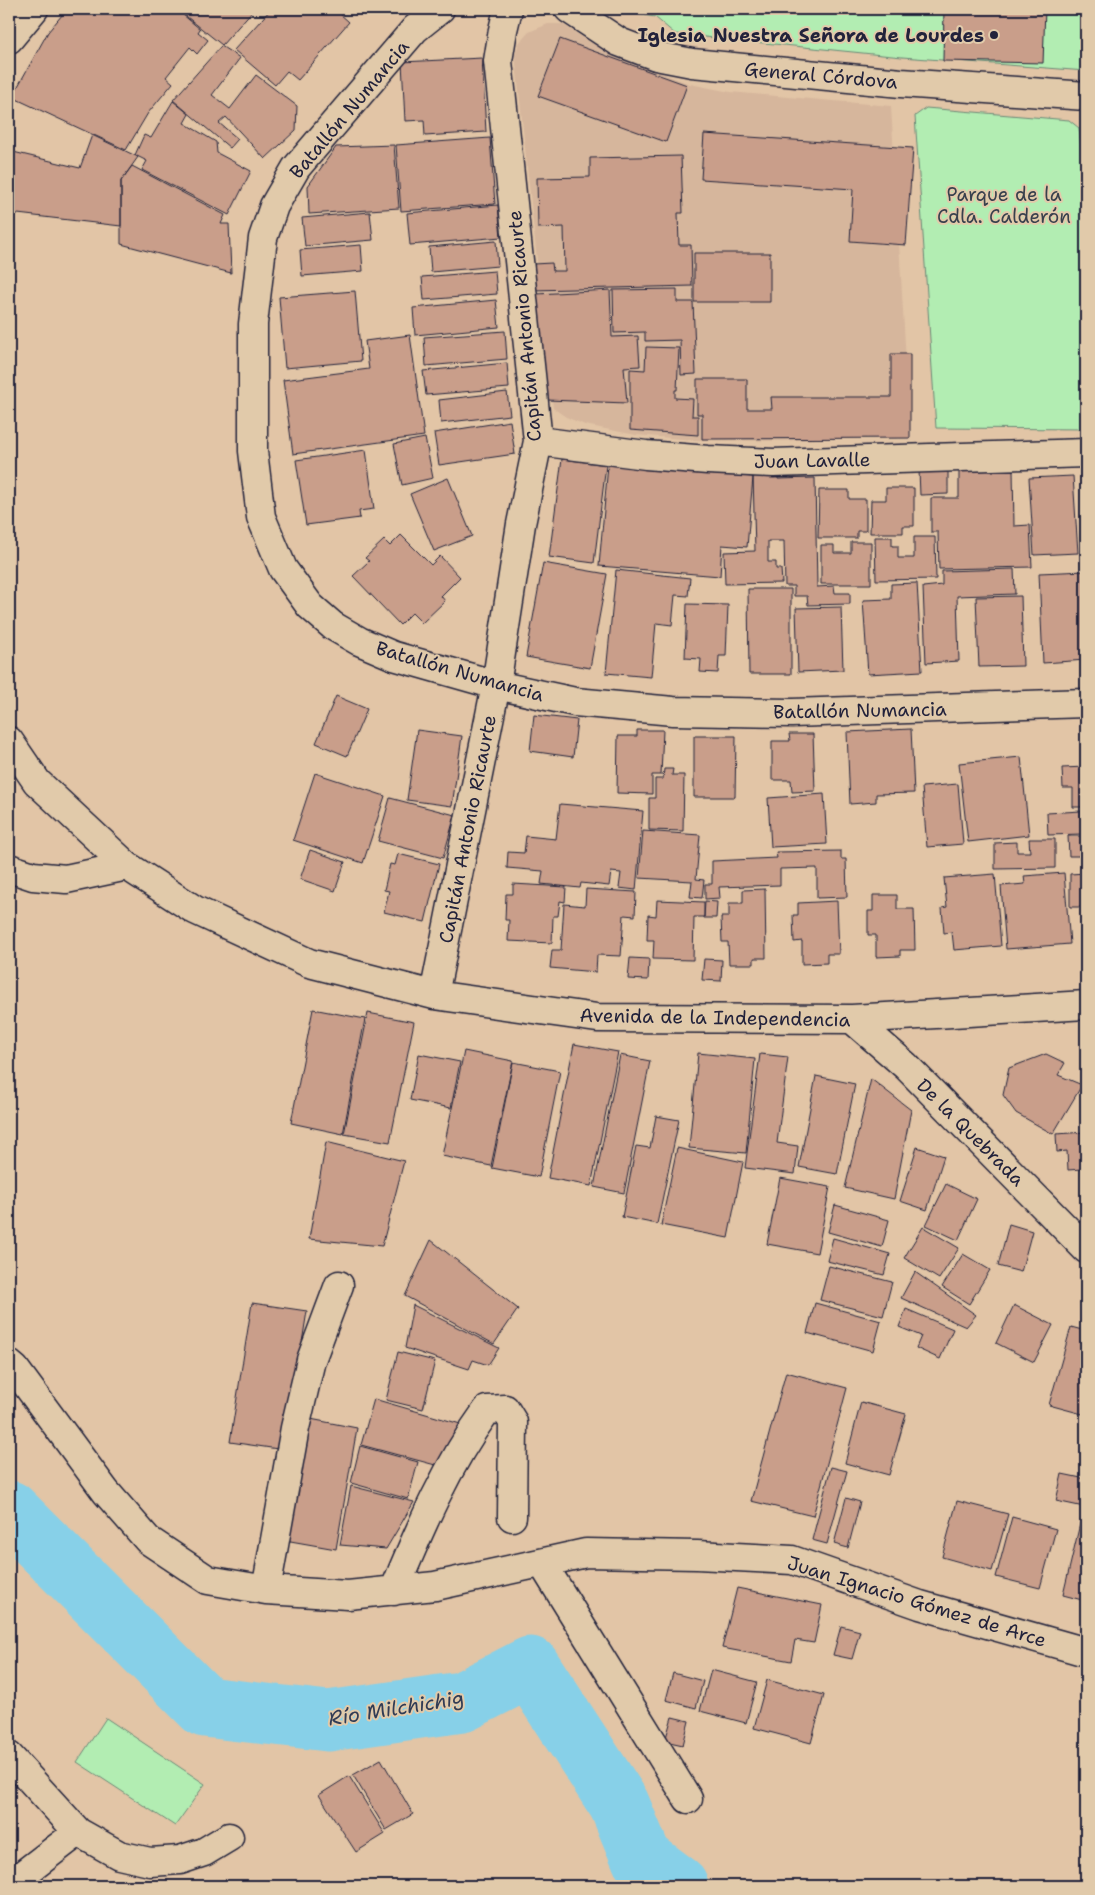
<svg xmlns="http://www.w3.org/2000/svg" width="1095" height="1895" font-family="'Shantell Sans',sans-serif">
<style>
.built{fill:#d6b69c}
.green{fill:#b2edb2;stroke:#6a8876}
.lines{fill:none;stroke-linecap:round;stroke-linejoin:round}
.river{stroke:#87d0e8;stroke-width:61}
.building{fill:#c99e8a;stroke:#22223b}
.minor-casing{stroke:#22223b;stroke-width:31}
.minor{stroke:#e1caaa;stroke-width:28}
.poi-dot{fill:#22223b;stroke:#e1caaa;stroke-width:2}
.labels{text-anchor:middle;stroke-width:4;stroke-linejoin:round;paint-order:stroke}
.poi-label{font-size:19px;font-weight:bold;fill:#22223b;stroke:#e1caaa;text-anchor:end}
.street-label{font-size:19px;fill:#22223b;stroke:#e1caaa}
.park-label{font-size:19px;fill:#38404d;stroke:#e1caaa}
.water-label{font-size:20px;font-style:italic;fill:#313c55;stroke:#e1caaa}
</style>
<rect width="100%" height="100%" fill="#e2c5a6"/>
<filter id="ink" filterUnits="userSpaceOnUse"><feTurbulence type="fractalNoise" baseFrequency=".02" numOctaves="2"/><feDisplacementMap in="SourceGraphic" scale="10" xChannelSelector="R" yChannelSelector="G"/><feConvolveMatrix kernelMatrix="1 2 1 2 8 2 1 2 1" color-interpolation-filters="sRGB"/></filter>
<g filter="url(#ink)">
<path class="built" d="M548,24H562L590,42L623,58L690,84L730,92L891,106L910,430L853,437L785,441L694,440L636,435L585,425L566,417L553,408L515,54L519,43L529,32Z"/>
<path class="green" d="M625,9H1086V71L902,57L675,34L655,17L631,13Z
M926,108L1069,120L1079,128L1086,202V429L936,428L915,116Z
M106,1718L205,1784L175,1826L77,1762Z"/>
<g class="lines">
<path class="river" d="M9,1511L205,1707L328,1721L462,1702L530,1667L619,1804L642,1859L678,1886"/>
</g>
<path class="building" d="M67,9H176L200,29L198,32L208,40L197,54L190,47L166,77L173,83L148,113L126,150L12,97L48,32Z
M177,9H254L222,45Z
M271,9H343L339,13L349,22L298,80L287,71L275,85L234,50Z
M944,9H1045L1043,63L943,61Z
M560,39L687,85L666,142L538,96Z
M221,46L240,58L212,95L230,109L256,75L297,106L296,130L265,159L226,117L219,123L238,139L230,148L173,100Z
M482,58L486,132L425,136L424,120L405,121L402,62Z
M173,101L189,114L184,123L216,142L217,153L251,171L229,215L142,170L147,161L135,155L144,135L151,138Z
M704,134L913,148L906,245L850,241L853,189L701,179Z
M92,135L138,157L121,181V226L9,213V151L80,168Z
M490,138L495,204L401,211L396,145Z
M394,145L399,208L309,214L308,186L336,147Z
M681,156L683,213H678L679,245H691L692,286L533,290V264L552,263L553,271H565L564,227L538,228L537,178L590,177V158Z
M132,166L225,215L221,224H229L231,273L121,244V181Z
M498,205L501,237L410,245L407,213Z
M370,212L373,240L305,246L302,218Z
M496,241L498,266L431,272L429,247Z
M361,245L363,271L302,276L300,250Z
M694,253H770V302H694Z
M495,271L497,294L424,300L422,277Z
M677,289V302H693L696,374L681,375L680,340L645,341V332L614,333L613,290Z
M610,290L612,337L638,336L640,366L624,367L627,403L547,400L541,360L537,294Z
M355,291L361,361L285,368L279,297Z
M496,300L499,327L415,335L413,308Z
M505,331L507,359L426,366L424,337Z
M410,335L424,436L293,454L283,380L369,369L365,341Z
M646,347L679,348L677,390H675V398L693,399L692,416H698V435L630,430V369L645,370Z
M891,354H910V438L702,439V414H697V379H747V409H772L771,397H891Z
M507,363L509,388L426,395L423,371Z
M507,392L510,415L441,423L439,400Z
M510,421L515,454L439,465L434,433Z
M425,438L433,478L402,485L394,444Z
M366,450L374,509L359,511L360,518L306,525L296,460Z
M562,459L606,465L594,563L549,557Z
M608,465L753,477L747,547L722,545L720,576L599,566Z
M948,469V494L920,495L919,470Z
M1013,470L1014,526L1030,525L1032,567L939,569L938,532H931V498H959V471Z
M778,474V479L815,478L817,587L834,586L835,593H850V604L808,605L807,596H794V586H785L784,541H768V562H776V569H781L782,583L725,584L724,552L755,551L753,475Z
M1073,476L1078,553L1034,555L1029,478Z
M448,478L472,536L434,551L410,494Z
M886,488H914V526H903V533H870L871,500H886Z
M819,490H849V499H866V531H857V538H818Z
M1083,512H1086V561H1084Z
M401,535L431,565L440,556L460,577L441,596L445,601L422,623L412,613L400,625L353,576L369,561L365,558L384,540L390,546Z
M875,537H892V546H898V558H914V537H935L936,579L876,580Z
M851,542H871V584H821V545H834V553H851Z
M543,563L607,574L590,668L526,657Z
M1014,569L1015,594L957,596L959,661L926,663L923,587L942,585V571Z
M616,570L690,578L688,596L675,595L672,625L656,623L651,677L606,673Z
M1086,571V660L1043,663L1039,573Z
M917,583L922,671L868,674L863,600L891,599V584Z
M748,589H791V674H749Z
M1021,596L1023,666L979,667L976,597Z
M687,604L728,605L726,656H719L718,673L700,672L701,659L685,658Z
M841,607L843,670L798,672L796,608Z
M336,696L367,709L347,756L316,743Z
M534,715L577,720L573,757L530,751Z
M911,729L914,793L876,794V802L850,804L847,732Z
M417,730L462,736L452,806L407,800Z
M637,730H663L661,775H652V794L617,793L618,736H637Z
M789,734H813L815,791L792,792L791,780H772V741H790Z
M694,736H736L735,797H694Z
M1021,757L1029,835L968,842L959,763Z
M1086,767V807H1073V788H1063L1062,768Z
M664,769H673L672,775H684L683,831L649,830V798H655V779H663Z
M315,773L385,796L363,863L293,840Z
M958,784L963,844L927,847L922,787Z
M824,794L827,844L771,847L768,798Z
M390,798L455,815L443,858L378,841Z
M560,804L643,811L636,890L619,888L621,873L611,872L609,886L581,883L580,888L541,884L543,871L507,868L508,852L524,853L526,836L556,839Z
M1081,811L1082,834L1048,835L1047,813Z
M643,831L700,835L696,879L704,880L702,898L690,897L692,881L639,878Z
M1068,836H1086V856H1069Z
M1029,839H1055V868L995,869V843L1017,842V852H1030Z
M310,850L345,862L335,891L300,879Z
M841,851V859H846L847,897L817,898V868L780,869V885L719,887L720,898L705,899V884H712V861L777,858L776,852Z
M398,854L439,864L425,922L384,912L389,891L384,890L390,864L395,865Z
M1064,873L1070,944L1006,949L1001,886L1025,884L1024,876Z
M1086,873V941H1083L1082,907H1070V874Z
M995,874L1001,946L954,950L952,932L944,933L942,908L947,907L944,878Z
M513,884L566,887L565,902L560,901L558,916H553L552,943L508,941L509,920H505L506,894H513Z
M586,889L636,892L635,916L624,915L621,956L597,955L596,972L550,968L552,950H561L564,904L585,906Z
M765,889L766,958H754V964H729L728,942H722L721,917H729V903H743V890Z
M873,895H897V909H914L915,950H900V956L876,957V935H868V911H873Z
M657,900L704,902V917H694L693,960L653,959L654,940H647L648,915L656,916Z
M705,901L717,902L716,918H704Z
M837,901L839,954H827V963L802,964V941L794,942L793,915H798V903Z
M630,958L649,959L648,980L628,979Z
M704,959L722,960L721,981L702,980Z
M313,1009L365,1019L343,1134L291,1123Z
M368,1013L414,1022L390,1142L344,1134Z
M574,1044L618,1052L591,1186L548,1178Z
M464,1051L513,1061L491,1166L442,1156Z
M698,1053L755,1059L746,1153L689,1148Z
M419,1054L460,1062L451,1108L410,1100Z
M760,1054L788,1057L777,1143L798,1146L795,1174L745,1168Z
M1046,1054L1065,1063L1058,1075L1082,1085L1053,1134L1016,1113L1003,1095L1009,1068Z
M620,1055L650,1061L624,1193L594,1187Z
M513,1062L560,1071L539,1177L492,1168Z
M816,1076L855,1084L837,1174L799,1167Z
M871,1079L911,1110L894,1199L845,1188Z
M656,1116L679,1120L657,1224L622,1217L636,1146L650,1148Z
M1086,1132V1185H1083L1082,1169L1068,1170L1067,1151L1057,1152L1056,1134Z
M326,1142L404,1161L382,1246L309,1239Z
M917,1147L944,1156L927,1210L900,1201Z
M677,1148L743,1162L728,1238L661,1225Z
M780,1178L830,1187L817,1253L767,1244Z
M946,1184L977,1199L958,1240L926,1225Z
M835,1205L889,1220L882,1247L828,1232Z
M1009,1224L1032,1231L1021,1272L998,1266Z
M923,1227L959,1248L939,1279L904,1258Z
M833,1238L890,1254L884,1275L827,1261Z
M431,1240L518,1309L494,1344L405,1296Z
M963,1254L990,1270L969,1304L942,1287Z
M829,1266L892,1282L883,1316L820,1300Z
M915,1272L976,1315L966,1327L901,1298Z
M252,1303L307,1311L285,1450L230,1442Z
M815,1303L881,1321L873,1351L807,1333Z
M413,1305L499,1348L488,1365L473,1360L469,1369L405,1348Z
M1014,1305L1053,1325L1034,1362L996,1343Z
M906,1309L953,1329L940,1359L916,1348L921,1336L899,1327Z
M1071,1327L1086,1331V1415L1049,1405Z
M398,1352L435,1361L423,1409L386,1400Z
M786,1372L847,1388L813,1516L751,1501Z
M374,1399L464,1425L439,1466L361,1445Z
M861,1402L906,1414L889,1475L845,1463Z
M300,1417L357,1428L336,1549L279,1539Z
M360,1446L418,1462L408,1499L351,1483Z
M831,1467L847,1471L827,1544L812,1540Z
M1062,1474L1086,1479V1601L1063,1595L1084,1507L1056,1501Z
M351,1486L414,1502L386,1549L340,1545Z
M846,1498L860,1502L848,1548L834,1544Z
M957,1501L1008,1514L992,1571L942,1557Z
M1012,1517L1056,1529L1040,1588L996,1577Z
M737,1588L822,1605L814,1643L795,1640L791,1661L722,1648Z
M841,1626L860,1631L852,1659L833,1655Z
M711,1670L757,1682L746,1723L700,1711Z
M673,1673L703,1681L696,1708L666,1700Z
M767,1680L824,1695L811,1743L754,1728Z
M672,1717L689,1721L683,1745L665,1741Z
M381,1759L413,1814L386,1830L353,1775Z
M349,1776L385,1834L356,1852L319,1795Z"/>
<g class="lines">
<g class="minor-casing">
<path id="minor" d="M440,9L415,29L296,168L274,206L263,238L253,324V451L261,517L283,569L310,606L333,626L359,641L394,656L496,685L575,702L673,711L792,713L1086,703
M569,9L619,42L656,56L692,63L901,83L1086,96
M9,39L34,9
M538,441L646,455L708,460L773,463L1086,453
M9,741L37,782L127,866L195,910L309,963L434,995L597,1018L852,1019L1086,1005
M9,868L33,876L66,879L127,866
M434,995L496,685L521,524L538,441L498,61L503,30L508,9
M852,1019L906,1066L1086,1249
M9,1364L15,1369L106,1492L148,1540L208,1580L266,1590L348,1595L435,1586L586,1553L697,1555L792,1560L920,1605L1086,1652
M542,1563L688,1799
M266,1590L295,1428L311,1360L339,1285
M394,1591C420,1528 447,1465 487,1410L505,1409L513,1422L512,1517
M9,1756L78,1832L119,1855L150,1862L180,1860L204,1852L229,1837
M9,1885L78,1832"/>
</g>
<use href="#minor" class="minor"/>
</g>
</g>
<circle class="poi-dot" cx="994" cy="35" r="5"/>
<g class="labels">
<g class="poi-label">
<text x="984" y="42">Iglesia Nuestra Señora de Lourdes</text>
</g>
<g class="street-label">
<text transform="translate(821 75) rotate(5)" y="7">General Córdova</text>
<text transform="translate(349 109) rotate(-50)" y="7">Batallón Numancia</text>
<text transform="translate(524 326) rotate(-95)" y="7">Capitán Antonio Ricaurte</text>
<text transform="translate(812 460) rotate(-1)" y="7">Juan Lavalle</text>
<text transform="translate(460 671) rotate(16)" y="7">Batallón Numancia</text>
<text transform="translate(860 710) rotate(-1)" y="7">Batallón Numancia</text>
<text transform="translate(467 829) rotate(-79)" y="7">Capitán Antonio Ricaurte</text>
<text transform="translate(715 1017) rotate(1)" y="7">Avenida de la Independencia</text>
<text transform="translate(971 1132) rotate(45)" y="7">De la Quebrada</text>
<text transform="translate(917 1601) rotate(17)" y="7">Juan Ignacio Gómez de Arce</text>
</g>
<g class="park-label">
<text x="1004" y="201">Parque de la<tspan x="1004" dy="22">Cdla. Calderón</tspan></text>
</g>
<g class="water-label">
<text transform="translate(396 1708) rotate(-9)" y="7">Río Milchichig</text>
</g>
</g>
<rect width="1095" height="1895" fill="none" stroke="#e1caaa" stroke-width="30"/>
<rect x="15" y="15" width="1065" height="1865" fill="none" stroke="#22223b" stroke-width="2" filter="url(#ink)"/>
</svg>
